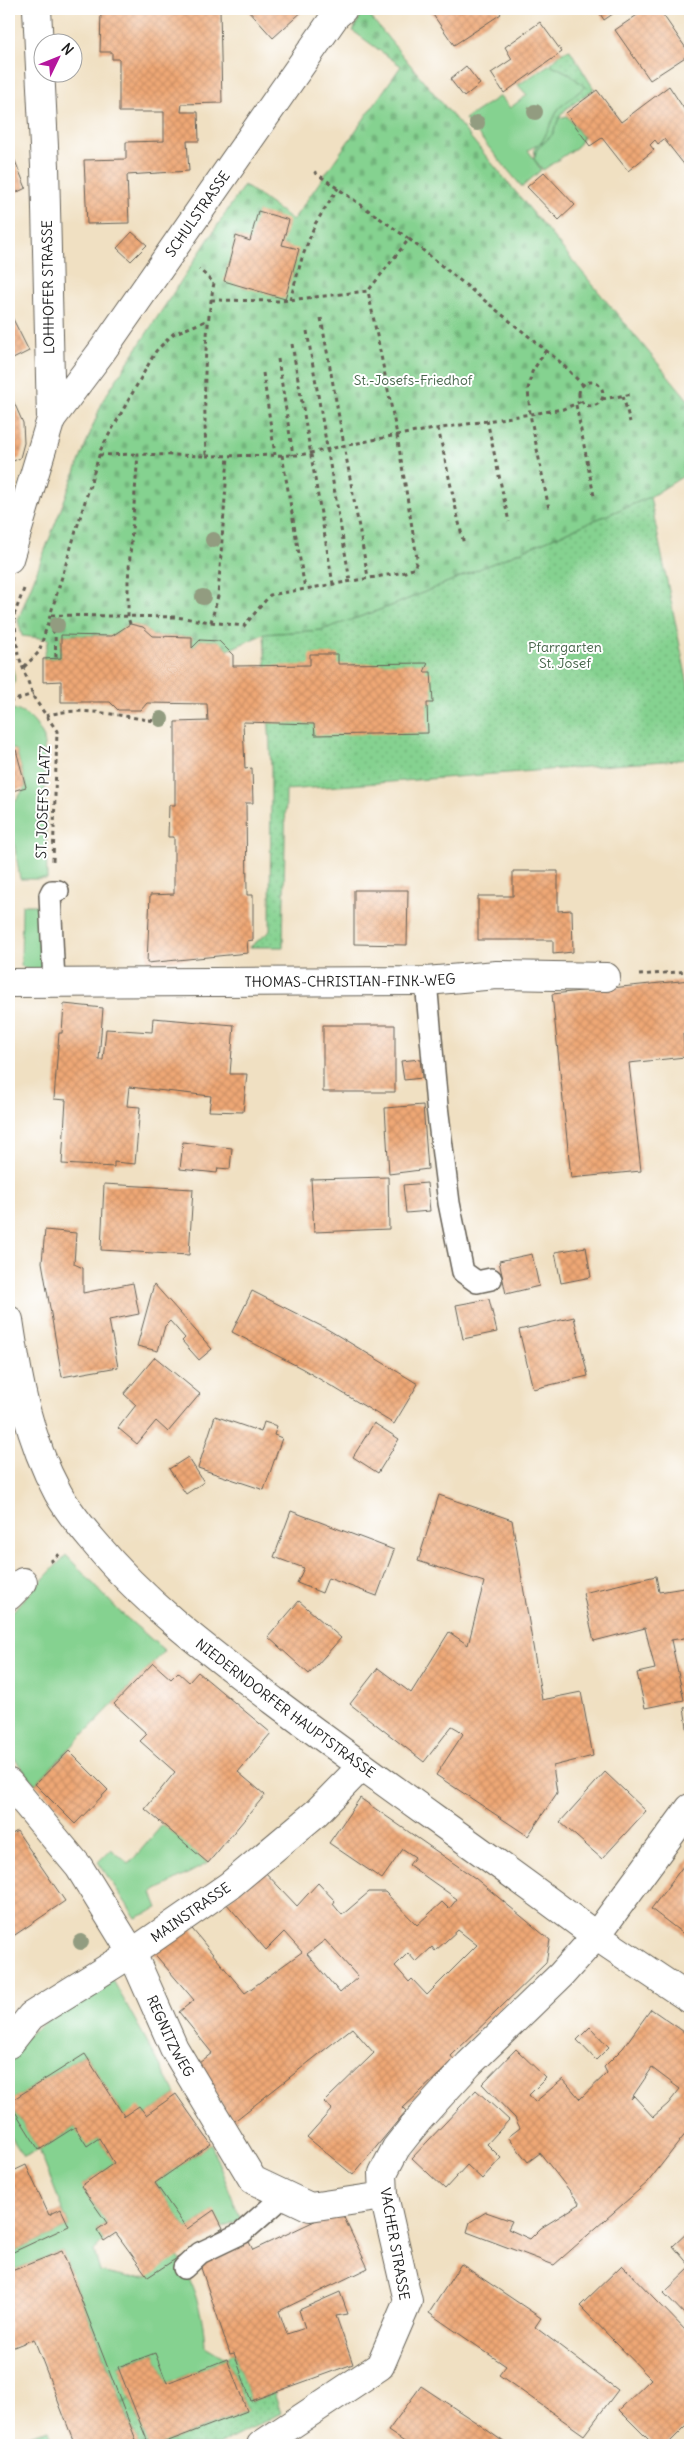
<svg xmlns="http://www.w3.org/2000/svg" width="699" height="2454" font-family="Delius,sans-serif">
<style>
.grass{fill:#85d290;stroke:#507756}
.cemetery{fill:url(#cemetery-stones);stroke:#507756}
.garden{fill:url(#garden-dots);stroke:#507756}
.building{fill:url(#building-cross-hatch);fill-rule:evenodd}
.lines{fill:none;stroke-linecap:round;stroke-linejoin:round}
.service-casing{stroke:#666156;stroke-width:24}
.minor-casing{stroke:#666156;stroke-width:30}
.tertiary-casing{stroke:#666156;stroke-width:30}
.secondary-casing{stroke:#666156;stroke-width:30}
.path{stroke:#666156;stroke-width:3;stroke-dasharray:4 4;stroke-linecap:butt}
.service{stroke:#fff;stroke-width:21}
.minor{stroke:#fff;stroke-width:28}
.tertiary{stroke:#fff;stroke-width:28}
.secondary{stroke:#fff;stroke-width:28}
.tree{fill:#929c80}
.labels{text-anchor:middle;stroke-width:4;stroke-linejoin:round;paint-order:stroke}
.street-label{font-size:14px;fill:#1c1c1c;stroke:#fff}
.park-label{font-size:14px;fill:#46654a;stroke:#fff}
</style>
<defs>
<pattern id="cemetery-stones" width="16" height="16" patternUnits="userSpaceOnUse" patternTransform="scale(1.25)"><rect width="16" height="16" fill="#85d290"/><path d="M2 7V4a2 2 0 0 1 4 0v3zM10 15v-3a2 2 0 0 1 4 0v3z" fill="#72b47c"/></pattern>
<pattern id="garden-dots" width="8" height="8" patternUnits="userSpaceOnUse" patternTransform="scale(1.25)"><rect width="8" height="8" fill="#85d290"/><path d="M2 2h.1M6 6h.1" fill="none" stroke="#72b47c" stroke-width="1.8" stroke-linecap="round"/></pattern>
<pattern id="building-cross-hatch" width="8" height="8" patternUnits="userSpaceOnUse" patternTransform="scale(1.25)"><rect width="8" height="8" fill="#eea775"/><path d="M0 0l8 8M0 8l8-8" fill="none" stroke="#cc8f65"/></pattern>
</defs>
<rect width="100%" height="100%" fill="#fff"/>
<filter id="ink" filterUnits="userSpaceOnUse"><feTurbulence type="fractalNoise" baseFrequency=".02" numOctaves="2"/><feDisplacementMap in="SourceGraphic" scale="10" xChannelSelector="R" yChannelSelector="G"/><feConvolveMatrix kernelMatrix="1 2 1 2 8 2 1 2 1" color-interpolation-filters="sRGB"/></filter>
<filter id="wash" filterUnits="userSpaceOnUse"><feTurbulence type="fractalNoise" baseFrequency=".0096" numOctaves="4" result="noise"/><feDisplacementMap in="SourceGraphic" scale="20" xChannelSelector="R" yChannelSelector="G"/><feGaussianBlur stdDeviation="1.12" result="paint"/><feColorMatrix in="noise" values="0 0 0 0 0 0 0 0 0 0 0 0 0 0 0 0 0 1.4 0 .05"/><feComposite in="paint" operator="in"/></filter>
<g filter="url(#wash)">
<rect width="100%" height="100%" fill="#f0e0c2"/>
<path class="grass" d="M550,64L568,73L585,87L559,108L542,142L528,150L541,170L522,187L465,119L500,96L510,108L527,95L518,85Z
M567,116L583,137L577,147L543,170L534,159L537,149L552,135L559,118Z
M9,659C14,672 18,682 9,693Z
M13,709C29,713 37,724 44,738L47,879H20L9,811L26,786L16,750L9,748V711Z
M22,905H46L44,968C36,974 30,971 21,966Z
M66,1555L120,1612L165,1651L35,1784L9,1752V1615Z
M163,1824L208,1863L152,1893L158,1908L136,1918L98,1862L111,1849L129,1864Z
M109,1973L176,2094L146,2115L124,2116L85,2054L9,2102L39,2150L75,2127L87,2145L99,2138L114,2163L81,2186L107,2223L97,2230L104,2241L94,2251L100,2272L128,2278L147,2277L178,2256C193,2283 204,2315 205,2346L227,2359L167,2383L155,2353L118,2366L131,2399L122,2402L62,2251L14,2270L9,2254L69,2226L39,2150L24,2157L9,2134V2053L12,2048Z
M211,2144L241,2220L223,2228L213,2211L187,2229L155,2183Z"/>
<path class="cemetery" d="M364,9L690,402V472L650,497L394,605L322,630L264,634L228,650L218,641L200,640L192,648V637L153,636L143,627L130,624L112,636L61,635V658L43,659L49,639L22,636L18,620L103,400L244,185L293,220L401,66L353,31Z"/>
<path class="garden" d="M570,50L594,89L565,110L559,118L552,135L537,149L534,159L535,146L542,142L559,108L585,87L568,73L550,64L562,52Z
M650,497L690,695V759L286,790L283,947H250L270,931L271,768L264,634L322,630L394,605Z
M234,2353L251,2401L274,2393L281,2413L219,2445H158L247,2411L227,2359L230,2354Z
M131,2399L149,2445H138L122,2402Z
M49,2430L54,2445H9V2442Z"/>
<g id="blocks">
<path class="building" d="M101,9H220L222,103L182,104L181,112H198L199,141H187L189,171L127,175L129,223L87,224L84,160L126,159V142L164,141V112H119V59H112V52H100Z
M247,9H305L273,38Z
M429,9H498L501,14L454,45Z
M597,9H620L604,20Z
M646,9H659L690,54L650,80L615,30Z
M540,22L562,52L504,93L491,73L512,59L505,47Z
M466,66L480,84L464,97L450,79Z
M669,86L690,118V172L664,139L658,144L655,140L650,145L654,150L628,171L602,138L590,146L566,113L597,90L621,122Z
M9,146L26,188L9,196Z
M544,172L575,205L559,220L527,187Z
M258,211L289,220L282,245L299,249L285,299L224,281L236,236L250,241Z
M132,232L147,245L131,261L117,248Z
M9,311L29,351L9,361Z
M9,391L23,423L24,443L20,458L9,463Z
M130,624L143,627L153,636L192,637V648L200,640L219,641L233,655V666L310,665V654H338V664L428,663L424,672H431L433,703H427L428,733L315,735L314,724L243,722L245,769L252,768L253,803H246L247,895H253V940L247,941L248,953L147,963L150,895L174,894V837H168L169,805H175V722L208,721L207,704L147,703L141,710H118L110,702H61V681L43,682V659L61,658V635L112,636Z
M16,750L26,787L9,792V752Z
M513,871H558V911L572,910L573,952L553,954V940H478V896H513Z
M354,890H408L407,945L354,944Z
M690,980V1032L683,1033L685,1057L629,1063L641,1171L571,1178L552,994Z
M64,1004L103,1008L99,1060H103L106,1029L152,1032L153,1018L234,1025L230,1074H247L243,1112L209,1111L211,1096L129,1087L127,1106L140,1107L135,1164L114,1162V1167L62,1164L66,1100L54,1099L59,1033H62Z
M323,1025H395V1092H323Z
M420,1059L422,1078L404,1080L401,1061Z
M423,1105L428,1169L389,1174L385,1108Z
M183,1142L232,1148L230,1169L218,1168L217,1173L180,1169Z
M388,1177L389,1229L314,1232L311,1179Z
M427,1183L430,1211L406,1213L403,1185Z
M104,1184L193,1189L189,1255L101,1250Z
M45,1230L76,1233L74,1264L83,1268V1293L133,1283L139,1314L109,1320L118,1367L62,1377L42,1262Z
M586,1247L591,1277L561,1283L555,1252Z
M532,1254L539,1286L506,1294L499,1261Z
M154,1284L212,1349L199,1360L182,1341L185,1338L170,1321L165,1326L158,1351L137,1346Z
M252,1291L327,1329L418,1384L394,1424L303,1369L232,1332Z
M489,1299L497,1332L463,1339L456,1305Z
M574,1317L588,1376L533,1389L519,1330Z
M155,1357L200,1394L168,1432L156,1421L137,1444L118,1428L136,1405L124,1394Z
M215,1416L261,1432L264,1422L277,1426L274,1435L282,1438L264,1490L198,1468Z
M374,1423L399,1439L378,1473L353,1457Z
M188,1457L204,1482L186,1494L169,1469Z
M439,1495L512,1520L542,1700L581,1692L593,1756L553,1766L557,1793L528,1836L436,1775L463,1734L459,1730L452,1726L424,1762L350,1704L378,1668L411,1693L449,1632L468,1645L484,1582L418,1561Z
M291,1511L394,1550L377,1596L328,1578L322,1593L297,1583L304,1568L274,1557Z
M656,1576L659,1592L690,1587V1637L671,1640L684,1700L645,1708L637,1673L655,1669L645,1628L594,1641L583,1593Z
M299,1601L341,1638L309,1674L268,1637Z
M153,1663L171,1679L178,1672L189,1682L198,1672L271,1733L238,1772L265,1795L208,1863L145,1809L175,1772L140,1741L147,1734L114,1704Z
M690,1704V1740H689L684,1708Z
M69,1751L108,1790L75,1824L35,1784Z
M605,1772L646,1811L602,1859L560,1822Z
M360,1798L475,1878L550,1940L546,1963L451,2056L454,2060L403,2108L406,2111L353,2175L307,2137L332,2109L324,2102L374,2053L352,2028L232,2123L199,2063L212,2053L179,2012L194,2000L152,1951L188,1924L245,1993L302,1952L284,1932L266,1950L226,1903L263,1870L297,1906L318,1883L335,1901L333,1904L342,1915L369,1892H385L417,1925L442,1902L449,1909L457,1899L409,1865L415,1857L403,1849L382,1879L329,1843ZM458,1930L477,1945L427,1995L412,1979L409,1982L395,1966L408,1953L416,1962L432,1947L435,1951ZM325,1940L358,1977L340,1993L307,1954Z
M17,1831L65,1901L9,1939V1836Z
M690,1857V1939L651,1909Z
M651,2009L690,2036V2128L648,2182L554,2265L467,2232L470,2222L486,2212L512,2221L508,2229L530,2239L541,2228L580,2204L540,2153L528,2162L508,2137L520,2128L515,2118L482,2084L516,2049L546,2078L529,2095L535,2102L563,2079L580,2099L607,2073L604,2067L623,2048ZM652,2068L680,2089L668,2104L653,2117L634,2096L631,2099Z
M590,2027L609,2047L596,2060L577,2040Z
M85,2054L124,2116L139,2106L146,2115L176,2094L211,2144L155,2183L187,2229L214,2210L223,2228L148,2277L116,2233L104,2241L97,2230L107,2223L81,2186L114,2163L99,2138L87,2146L75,2127L39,2150L9,2102Z
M476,2090L509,2120L487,2144L501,2158L482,2179L467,2165L445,2189L412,2158Z
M26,2165L49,2215L61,2209L69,2226L9,2254V2173Z
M340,2209L368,2268L279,2311L287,2334L305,2328L299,2310L340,2292L348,2314L336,2316L353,2364L251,2401L234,2353L230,2354L199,2262L249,2242L253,2250Z
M690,2230V2266L673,2246Z
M62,2251L88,2317L138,2445H75L34,2339L9,2349V2272Z
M461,2264L541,2318L535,2327L618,2390L584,2435L499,2375L506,2366L429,2313Z
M622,2265L690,2335V2422L667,2445H654L619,2410L651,2379L580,2306Z
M690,2268V2320L664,2293Z
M155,2353L167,2383L227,2359L247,2411L158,2445H149L118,2367Z
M421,2386L477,2423L508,2445H409L388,2431Z"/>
</g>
</g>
<g filter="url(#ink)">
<use href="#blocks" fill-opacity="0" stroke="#666156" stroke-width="1"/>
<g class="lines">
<g class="service-casing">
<path id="service" d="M426,981L437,1106L449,1203L463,1272L477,1282L491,1279
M54,983L50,895L52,891H58
M184,2268L200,2253L242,2233L285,2195"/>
</g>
<g class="minor-casing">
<g id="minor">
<path id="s1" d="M51,419L102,351L336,15L343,9"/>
<path d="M9,559L51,419L45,166L37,9"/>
<path id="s2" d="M9,983L426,981L497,975L606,977"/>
<path d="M9,1596L23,1582"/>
<path id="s3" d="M9,1783L79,1867L132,1953L174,2048L253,2180L310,2207L384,2196"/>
<path id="s4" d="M9,2044L31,2016L132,1953L230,1885L316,1813L362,1766"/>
</g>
</g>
<g class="tertiary-casing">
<g id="tertiary">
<path id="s5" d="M9,1320C18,1381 28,1438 58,1493C68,1511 82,1528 95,1543C146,1605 210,1652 274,1701C380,1781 490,1856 596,1936L690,1808"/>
</g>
</g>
<g class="secondary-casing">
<path id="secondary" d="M261,2445L380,2366L408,2301L384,2196L383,2173L396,2148L419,2119L469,2064L561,1975L596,1936L690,1999"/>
</g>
<path class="path" d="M409,239L559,361L583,385
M211,300L280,301L368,291L409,239L313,171
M290,300L302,258L315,224L338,188
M321,318L368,577
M307,331L350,581
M292,344L333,584
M546,350L532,372L528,389L530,414L549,509
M278,359L293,455
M263,373L275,455
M579 394a12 12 0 1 1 24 0a12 12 0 1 1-24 0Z
M623,396L630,422
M602,399L633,394
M576,405L594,496
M487,420L509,522
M438,428L464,545
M99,455L138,454
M282,455L305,589
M206,456L300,455L397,435L563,409L582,401
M24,589L14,615L18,654L34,698L57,731L53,861
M51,615L176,617L211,622L218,596L228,456
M211,622L244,626L270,595L405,572L415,568L417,558L397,435L368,291
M48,623L55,634L56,658
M130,624L128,617V581L138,454L206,456C204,397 203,341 214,283L199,269
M24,667L39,652L101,449L156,351L173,334L208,320
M9,702L33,694
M46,716C79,704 128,718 163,722
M639,975L690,971
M50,1562L61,1553"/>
<use href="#service" class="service"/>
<use href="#minor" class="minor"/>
<use href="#tertiary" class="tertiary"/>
<use href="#secondary" class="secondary"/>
</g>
<g class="tree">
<circle cx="535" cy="112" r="8"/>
<circle cx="477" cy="123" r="8"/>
<circle cx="213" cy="540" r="8"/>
<circle cx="203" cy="597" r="8"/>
<circle cx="57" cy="625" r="8"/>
<circle cx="161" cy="719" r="8"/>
<circle cx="81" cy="1942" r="8"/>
</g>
</g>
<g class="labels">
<g class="street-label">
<text dy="5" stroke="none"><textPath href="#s1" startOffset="252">SCHULSTRASSE</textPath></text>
<text transform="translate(48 287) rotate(-91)" y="5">LOHHOFER STRASSE</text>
<text transform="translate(43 802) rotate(-88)" y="5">ST. JOSEFS PLATZ</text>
<text dy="5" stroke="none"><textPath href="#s2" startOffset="341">THOMAS-CHRISTIAN-FINK-WEG</textPath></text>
<text dy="5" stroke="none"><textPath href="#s5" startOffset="496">NIEDERNDORFER HAUPTSTRASSE</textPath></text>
<text dy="5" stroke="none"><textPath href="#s4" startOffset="226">MAINSTRASSE</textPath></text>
<text dy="5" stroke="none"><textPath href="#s3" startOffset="302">REGNITZWEG</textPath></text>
<text transform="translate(395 2244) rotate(80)" y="5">VACHER STRASSE</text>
</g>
<g class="park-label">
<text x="413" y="385">St.-Josefs-Friedhof</text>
<text x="565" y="652">Pfarrgarten<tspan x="565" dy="16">St. Josef</tspan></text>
</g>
</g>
<rect width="699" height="2454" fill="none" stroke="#fff" stroke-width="30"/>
<g transform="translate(58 58) rotate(47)"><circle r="24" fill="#ffffff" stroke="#a4a4a4"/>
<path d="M0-4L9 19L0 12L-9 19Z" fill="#b5179e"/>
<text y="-8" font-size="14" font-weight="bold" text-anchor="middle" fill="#1c1c1c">N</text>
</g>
</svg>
